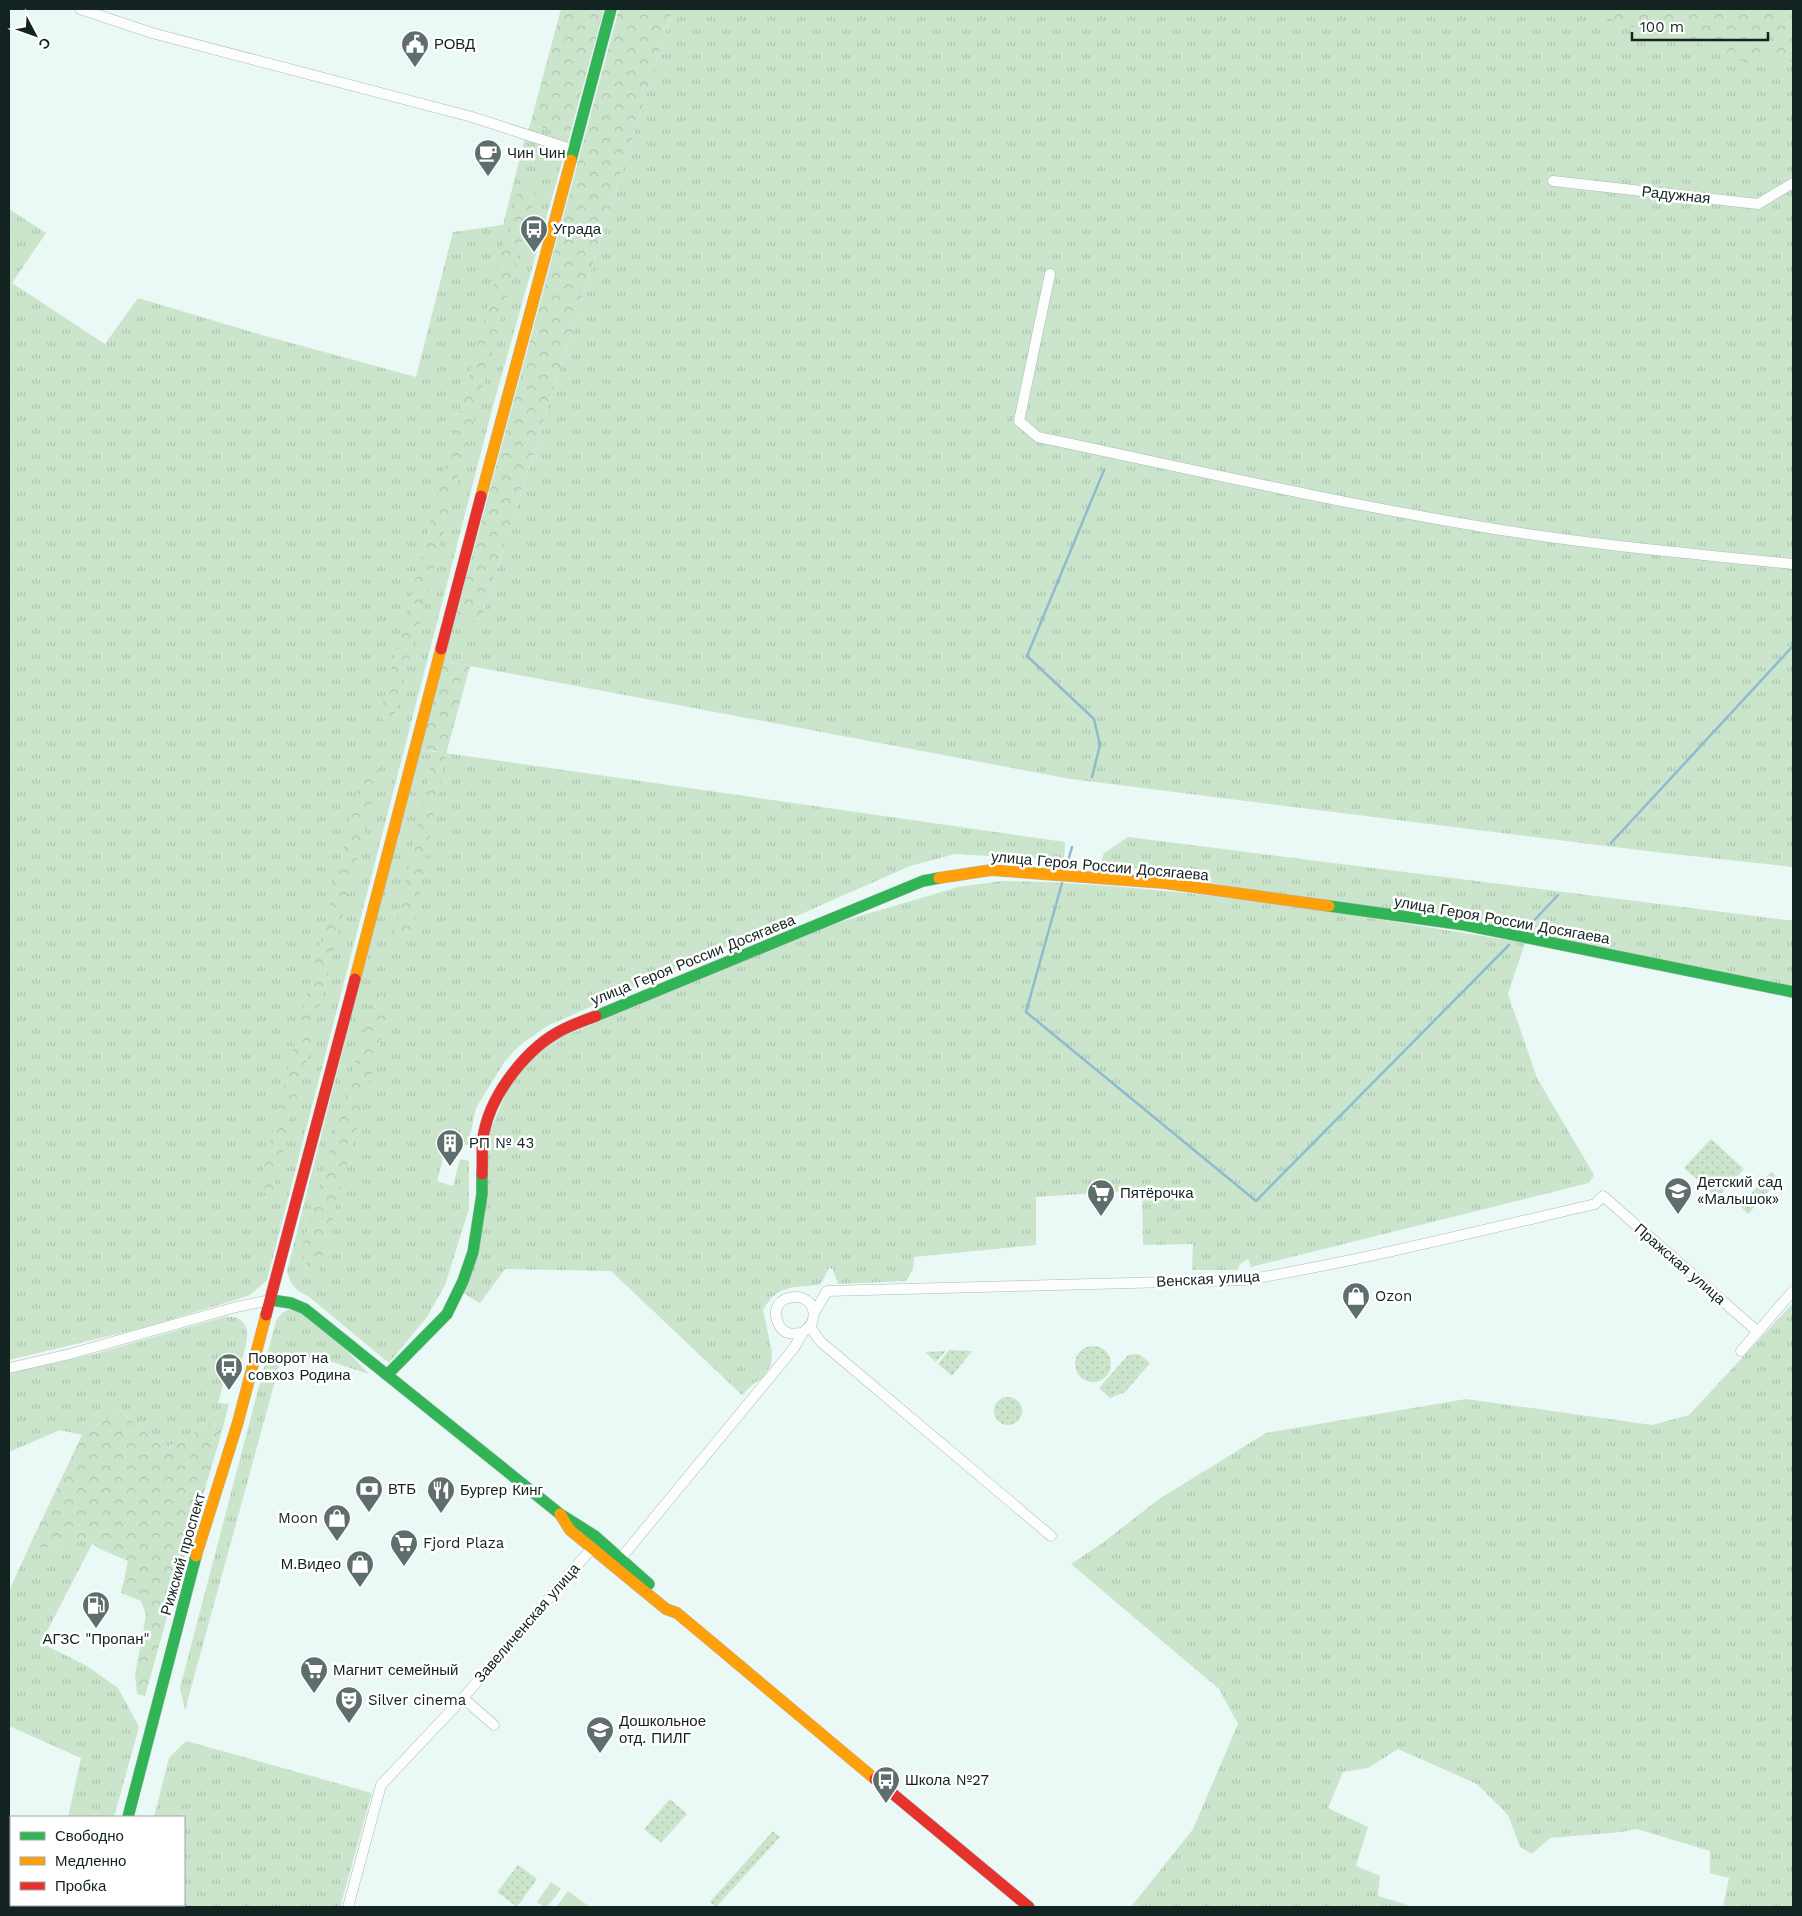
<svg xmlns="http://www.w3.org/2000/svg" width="1802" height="1916" font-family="'Work Sans',sans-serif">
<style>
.grass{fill:url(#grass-tufts);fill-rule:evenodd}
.forest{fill:url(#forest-crowns)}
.park{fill:url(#park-dots)}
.pitch{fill:#cbe5cc}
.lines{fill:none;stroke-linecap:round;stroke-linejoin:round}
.stream{stroke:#8fbbce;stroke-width:2.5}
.street-casing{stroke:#acbab8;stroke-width:11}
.fast-casing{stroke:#acbab8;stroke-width:12}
.slow-casing{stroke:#acbab8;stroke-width:12}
.jam-casing{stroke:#acbab8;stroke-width:12}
.street{stroke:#fcfefe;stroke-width:10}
.fast{stroke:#30b455;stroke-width:11}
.slow{stroke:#ff9f0a;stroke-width:11}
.jam{stroke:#e5322d;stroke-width:11}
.labels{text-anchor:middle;stroke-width:5;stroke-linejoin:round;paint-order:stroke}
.poi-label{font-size:15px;fill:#132321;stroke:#fff;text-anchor:start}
.street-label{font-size:15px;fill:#132321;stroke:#fff}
</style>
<defs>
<pattern id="grass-tufts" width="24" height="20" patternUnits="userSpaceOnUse" patternTransform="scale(1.25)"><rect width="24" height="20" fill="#cbe5cc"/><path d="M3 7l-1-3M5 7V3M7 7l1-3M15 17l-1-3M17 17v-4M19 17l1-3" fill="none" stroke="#adc4af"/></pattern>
<pattern id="forest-crowns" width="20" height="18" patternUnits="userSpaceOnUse" patternTransform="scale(1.25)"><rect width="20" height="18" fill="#cbe5cc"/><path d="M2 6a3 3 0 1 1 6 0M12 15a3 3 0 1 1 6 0" fill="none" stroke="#adc4af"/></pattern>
<pattern id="park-dots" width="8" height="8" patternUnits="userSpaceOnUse" patternTransform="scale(1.25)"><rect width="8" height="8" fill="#cbe5cc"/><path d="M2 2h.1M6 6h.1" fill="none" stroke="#adc4af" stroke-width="1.8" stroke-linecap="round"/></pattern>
</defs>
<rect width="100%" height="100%" fill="#eaf8f6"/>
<path class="grass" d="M673,9H1793V867L1655,852L1071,779L444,661L453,627L482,617Z
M530,125L570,134L493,406L267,1280L250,1295L238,1299L146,1327L9,1360V209L46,233L12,283L105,344L138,298L262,335L416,377L453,232L503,225L525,137Z
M419,748L438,753L394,935L445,753L1065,842L1064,860L955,854L910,866L547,1026L519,1046L505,1061L476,1108L468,1145L447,1144L437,1181L453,1186L460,1159L469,1161V1209L445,1285L427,1317L389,1363L308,1296C296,1291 290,1284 287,1271ZM391,997L321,1260L318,1272L306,1264Z
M1128,837L1793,921V991L1101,862L1104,853Z
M1002,881C1178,884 1352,915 1525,943L1508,994L1537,1078L1594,1175L1589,1183L1251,1267L1248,1259L1239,1265L1238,1270H1192L1193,1244L1143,1245L1142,1190L1036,1197V1245L914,1257L913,1269L906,1281L838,1284L833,1269L829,1268L822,1282L818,1285C792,1288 778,1284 763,1310L772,1352L771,1365L763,1378L754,1383L742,1395L611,1271L505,1269L480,1303L461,1292L488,1135L511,1082L531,1057L552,1041L836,923L958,887Z
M1793,1303V1907H1723L1729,1878L1710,1873V1851L1637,1829L1621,1832L1550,1838L1532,1854L1520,1847L1508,1815L1477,1784L1398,1749L1368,1768L1343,1772L1328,1808L1368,1827L1356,1866L1380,1876L1378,1896L1414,1907H1131L1193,1829L1238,1724L1219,1689L1071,1564L1104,1542L1159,1499L1266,1433L1466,1399L1652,1425L1689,1415Z
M298,1308L333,1336L369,1374L332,1362L288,1353L281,1359L185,1710L180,1688L276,1321C282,1311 287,1309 298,1308Z
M224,1317C263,1314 242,1358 235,1377L226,1375L218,1403L229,1404L221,1435L209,1422L186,1439L164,1448L120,1411L82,1435L60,1430L9,1452V1373L94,1354Z
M82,1537L92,1544L41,1643L87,1666L118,1688L139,1727L114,1817H68L81,1758L9,1726V1591L29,1547L62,1548Z
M186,1741L372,1793L340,1907H130L131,1905H184V1817H154L169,1758Z
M44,1905H90V1907H43Z"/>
<path class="forest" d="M561,9H604L570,134L530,125Z
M619,9H673L482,617L453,627Z
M1582,9H1793V62L1773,59L1745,63L1702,45L1674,32L1633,27Z
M520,184L535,193L392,724L379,717Z
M444,661L470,666L446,754L412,933L393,936L434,752H438L419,748Z
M365,760L381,765L272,1196L258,1191Z
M374,994L392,997L318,1273L306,1264L301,1251Z
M120,1411L164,1448L186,1439L209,1422L221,1435L174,1592L145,1696L137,1694L135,1675L146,1615L141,1601L121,1593L128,1561L100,1549L82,1537L62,1548L29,1547L82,1435Z"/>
<path class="park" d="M1711,1139L1744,1169L1717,1198L1684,1168Z
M1771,1172L1780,1179L1748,1214L1740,1206Z
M1075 1364a18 18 0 1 1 36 0a18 18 0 1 1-36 0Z
M949,1350L972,1351L952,1376L938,1364Z
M946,1351L936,1362L925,1352Z
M1139,1354L1150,1363L1125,1392L1110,1398L1099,1388L1128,1355Z
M994 1411a14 14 0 1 1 28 0a14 14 0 1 1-28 0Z
M670,1799L687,1814L661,1843L644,1829Z
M773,1831L780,1837L716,1907L710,1902Z
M518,1865L537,1879L517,1907L497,1892Z"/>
<path class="pitch" d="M551,1882L561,1889L547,1907H544L537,1902Z
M568,1891L590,1907H556Z"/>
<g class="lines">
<path class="stream" d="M1092,777L1100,745L1094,719L1027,656L1104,470
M1611,843L1793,646
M1066,868L1072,847
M1062,883L1026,1012L1256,1201L1509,945
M1528,927L1558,895"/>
<g class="street-casing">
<path id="street" d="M80,9L152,33L472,117L574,150
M1553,181L1758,204L1793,183
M1050,274L1019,421L1038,437C1190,469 1342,504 1495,529C1594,545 1694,554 1793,564
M814,1313L827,1291L1246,1280C1363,1260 1479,1231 1595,1204L1603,1196L1758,1332
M810,1327L821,1342L1051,1536
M1741,1351L1793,1291
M9,1368L70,1354L236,1307L271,1300
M617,1563L794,1348C797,1343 799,1338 802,1334C806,1328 812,1327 813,1319C820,1287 762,1291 779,1325C784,1335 793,1334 803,1333
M463,1698L494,1725
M348,1907L381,1785L463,1698L592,1548"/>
</g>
<g class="fast-casing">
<path id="fast" d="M571,160L611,9
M1329,906L1465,925L1793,992
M596,1016L923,881L939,878
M271,1300L291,1303L305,1309L560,1514L595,1536L649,1584
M387,1375L447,1314L463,1281L473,1252L482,1194V1174
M128,1817L196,1556"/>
</g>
<g class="slow-casing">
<path id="slow" d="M481,496L571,160
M939,878L991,870L1164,883L1329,906
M355,979L441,649
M560,1514L570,1530L666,1609L677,1613L875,1779
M196,1556L238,1422L266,1315
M104,1905V1907"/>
</g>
<g class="jam-casing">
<path id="jam" d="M441,649L481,496
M482,1174C483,1161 481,1145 484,1132C492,1093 527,1047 564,1029C574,1024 585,1020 596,1016
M266,1315L355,979
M875,1779L1029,1907"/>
</g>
<use href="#street" class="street"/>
<use href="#fast" class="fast"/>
<use href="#slow" class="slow"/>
<use href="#jam" class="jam"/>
</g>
<defs>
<g id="civic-pin" transform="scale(1.4375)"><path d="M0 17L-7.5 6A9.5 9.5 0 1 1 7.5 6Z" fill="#5e6e6c" stroke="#fff"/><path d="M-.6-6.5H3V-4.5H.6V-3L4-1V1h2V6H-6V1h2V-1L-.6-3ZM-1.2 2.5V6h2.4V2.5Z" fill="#fff"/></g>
<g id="cafe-pin" transform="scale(1.4375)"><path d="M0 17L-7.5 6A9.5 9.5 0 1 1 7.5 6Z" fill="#5e6e6c" stroke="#fff"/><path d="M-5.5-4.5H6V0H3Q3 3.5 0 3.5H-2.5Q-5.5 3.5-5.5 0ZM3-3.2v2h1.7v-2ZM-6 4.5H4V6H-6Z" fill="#fff"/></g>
<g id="bus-pin" transform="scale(1.4375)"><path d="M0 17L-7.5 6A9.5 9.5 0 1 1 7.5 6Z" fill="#5e6e6c" stroke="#fff"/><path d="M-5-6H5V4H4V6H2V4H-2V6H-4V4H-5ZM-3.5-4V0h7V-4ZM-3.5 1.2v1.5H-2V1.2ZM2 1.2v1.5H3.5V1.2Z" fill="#fff"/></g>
<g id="building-pin" transform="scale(1.4375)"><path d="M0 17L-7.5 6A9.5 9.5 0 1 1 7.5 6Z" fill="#5e6e6c" stroke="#fff"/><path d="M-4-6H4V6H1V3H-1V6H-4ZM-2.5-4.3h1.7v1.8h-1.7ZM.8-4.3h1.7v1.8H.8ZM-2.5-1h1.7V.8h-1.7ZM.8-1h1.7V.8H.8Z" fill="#fff"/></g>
<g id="school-pin" transform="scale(1.4375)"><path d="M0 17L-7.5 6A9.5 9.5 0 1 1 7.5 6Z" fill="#5e6e6c" stroke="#fff"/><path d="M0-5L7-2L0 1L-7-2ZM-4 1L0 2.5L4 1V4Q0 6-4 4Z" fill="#fff"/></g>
<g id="supermarket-pin" transform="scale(1.4375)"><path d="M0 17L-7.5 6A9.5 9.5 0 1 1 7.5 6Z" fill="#5e6e6c" stroke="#fff"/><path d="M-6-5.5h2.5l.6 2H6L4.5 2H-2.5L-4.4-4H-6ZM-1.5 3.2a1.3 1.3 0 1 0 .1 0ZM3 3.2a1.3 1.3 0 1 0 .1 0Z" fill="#fff"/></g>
<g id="shop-pin" transform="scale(1.4375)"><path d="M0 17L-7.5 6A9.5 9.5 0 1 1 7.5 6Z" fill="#5e6e6c" stroke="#fff"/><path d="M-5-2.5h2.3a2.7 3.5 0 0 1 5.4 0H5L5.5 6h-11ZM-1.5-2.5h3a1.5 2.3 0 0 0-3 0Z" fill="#fff"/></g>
<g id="bank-pin" transform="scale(1.4375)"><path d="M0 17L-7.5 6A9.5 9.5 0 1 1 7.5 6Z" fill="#5e6e6c" stroke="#fff"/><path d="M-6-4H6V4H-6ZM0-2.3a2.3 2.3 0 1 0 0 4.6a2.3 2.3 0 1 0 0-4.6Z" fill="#fff"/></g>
<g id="restaurant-pin" transform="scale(1.4375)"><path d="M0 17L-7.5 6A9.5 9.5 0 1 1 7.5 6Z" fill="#5e6e6c" stroke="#fff"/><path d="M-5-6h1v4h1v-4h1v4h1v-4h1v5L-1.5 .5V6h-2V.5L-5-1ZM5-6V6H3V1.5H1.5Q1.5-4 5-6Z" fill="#fff"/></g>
<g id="fuel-pin" transform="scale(1.4375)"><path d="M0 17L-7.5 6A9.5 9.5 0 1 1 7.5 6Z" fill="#5e6e6c" stroke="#fff"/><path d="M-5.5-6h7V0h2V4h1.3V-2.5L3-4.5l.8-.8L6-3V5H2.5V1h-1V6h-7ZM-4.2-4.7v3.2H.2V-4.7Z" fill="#fff"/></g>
<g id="theatre-pin" transform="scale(1.4375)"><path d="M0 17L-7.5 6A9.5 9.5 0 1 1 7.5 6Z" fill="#5e6e6c" stroke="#fff"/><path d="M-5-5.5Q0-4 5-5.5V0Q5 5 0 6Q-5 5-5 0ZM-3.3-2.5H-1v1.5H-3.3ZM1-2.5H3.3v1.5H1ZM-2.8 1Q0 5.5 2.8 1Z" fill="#fff"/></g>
</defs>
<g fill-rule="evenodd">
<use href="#civic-pin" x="415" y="44"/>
<use href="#cafe-pin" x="488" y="153"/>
<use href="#bus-pin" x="534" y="229"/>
<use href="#building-pin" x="450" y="1143"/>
<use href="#school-pin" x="1678" y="1191"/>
<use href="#supermarket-pin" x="1101" y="1193"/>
<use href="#shop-pin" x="1356" y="1296"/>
<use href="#bus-pin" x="229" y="1367"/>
<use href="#bank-pin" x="369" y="1489"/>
<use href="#restaurant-pin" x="441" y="1490"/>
<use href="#shop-pin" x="337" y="1518"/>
<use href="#supermarket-pin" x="404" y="1543"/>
<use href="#shop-pin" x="360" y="1564"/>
<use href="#fuel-pin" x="96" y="1605"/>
<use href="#supermarket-pin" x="314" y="1670"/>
<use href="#theatre-pin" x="349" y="1700"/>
<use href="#school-pin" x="600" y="1730"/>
<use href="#bus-pin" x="886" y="1780"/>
</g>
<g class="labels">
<g class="poi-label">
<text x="434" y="49">РОВД</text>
<text x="507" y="158">Чин Чин</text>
<text x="553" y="234">Уграда</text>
<text x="469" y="1148">РП № 43</text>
<text x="1697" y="1187">Детский сад<tspan x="1697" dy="17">«Малышок»</tspan></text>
<text x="1120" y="1198">Пятёрочка</text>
<text x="1375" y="1301">Ozon</text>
<text x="248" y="1363">Поворот на<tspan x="248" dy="17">совхоз Родина</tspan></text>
<text x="388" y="1494">ВТБ</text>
<text x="460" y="1495">Бургер Кинг</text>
<text x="318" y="1523" text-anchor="end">Moon</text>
<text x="423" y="1548">Fjord Plaza</text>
<text x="341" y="1569" text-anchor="end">М.Видео</text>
<text x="96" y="1644" text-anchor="middle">АГЗС "Пропан"</text>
<text x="333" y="1675">Магнит семейный</text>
<text x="368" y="1705">Silver cinema</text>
<text x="619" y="1726">Дошкольное<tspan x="619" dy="17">отд. ПИЛГ</tspan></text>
<text x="905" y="1785">Школа №27</text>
</g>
<g class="street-label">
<text transform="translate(1676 195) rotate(6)" y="5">Радужная</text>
<text transform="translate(1100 866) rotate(5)" y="5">улица Героя России Досягаева</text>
<text transform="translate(1502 920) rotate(10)" y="5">улица Героя России Досягаева</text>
<text transform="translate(693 960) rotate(-22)" y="5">улица Героя России Досягаева</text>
<text transform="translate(1680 1264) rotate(41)" y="5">Пражская улица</text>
<text transform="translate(1208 1279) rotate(-3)" y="5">Венская улица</text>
<text transform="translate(183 1554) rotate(-74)" y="5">Рижский проспект</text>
<text transform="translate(527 1623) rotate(-49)" y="5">Завеличенская улица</text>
</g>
</g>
<rect width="1802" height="1916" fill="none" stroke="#132321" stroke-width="20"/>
<rect x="10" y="1816" width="175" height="90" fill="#ffffff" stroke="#a1a7a6"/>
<rect x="20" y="1832" width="25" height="8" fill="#30b455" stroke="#a1a7a6"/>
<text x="55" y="1841" font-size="15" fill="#132321">Свободно</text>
<rect x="20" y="1857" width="25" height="8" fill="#ff9f0a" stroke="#a1a7a6"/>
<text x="55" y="1866" font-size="15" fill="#132321">Медленно</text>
<rect x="20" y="1882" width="25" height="8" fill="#e5322d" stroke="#a1a7a6"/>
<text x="55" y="1891" font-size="15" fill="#132321">Пробка</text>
<g transform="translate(35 35) rotate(131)" stroke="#ffffff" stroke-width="4" paint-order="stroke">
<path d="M0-4L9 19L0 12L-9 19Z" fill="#132321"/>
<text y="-8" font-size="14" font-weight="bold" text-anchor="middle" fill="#132321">С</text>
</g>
<path d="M1632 32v8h136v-8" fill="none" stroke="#132321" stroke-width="2.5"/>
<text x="1640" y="32" font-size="15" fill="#132321" stroke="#ffffff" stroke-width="4" paint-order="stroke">100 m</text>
</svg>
